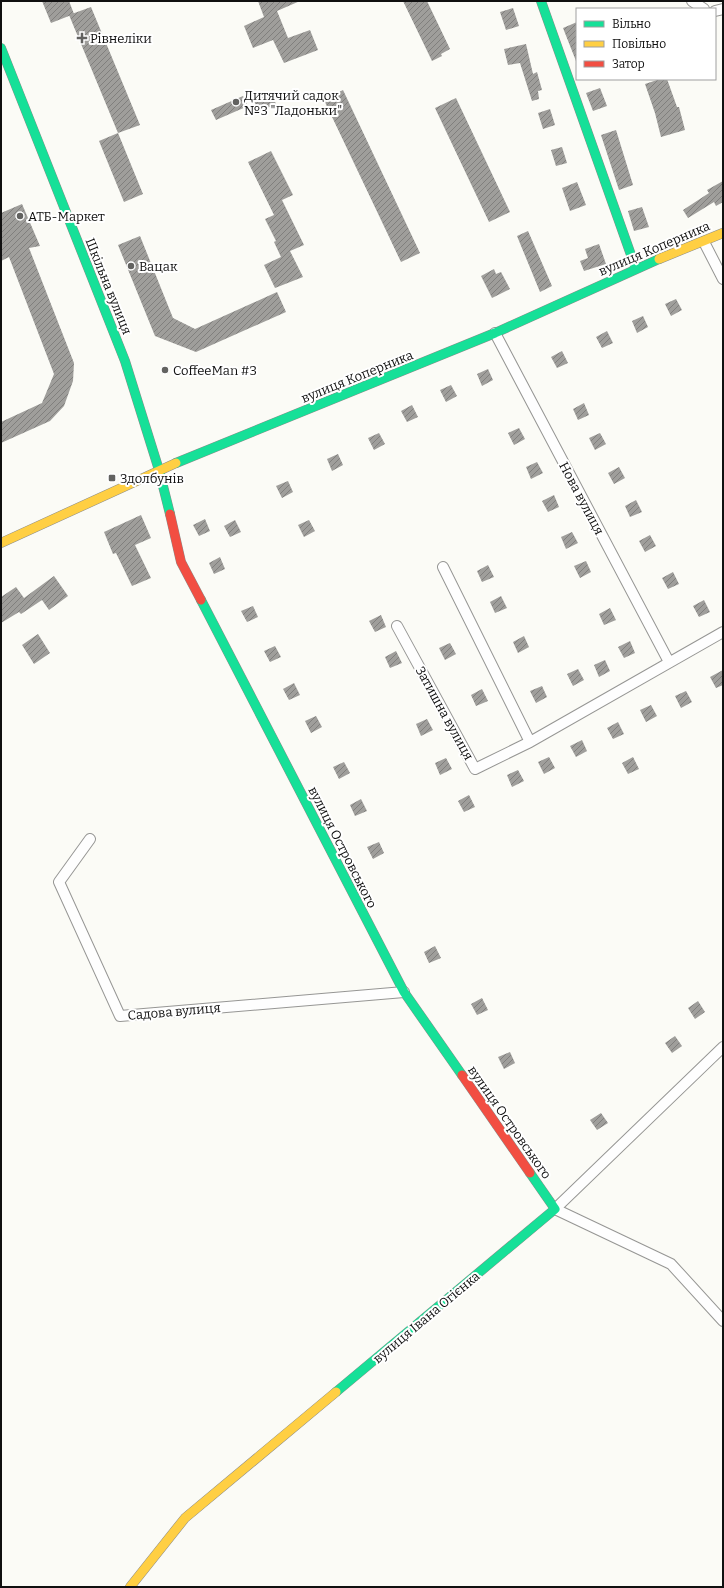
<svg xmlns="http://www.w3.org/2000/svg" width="724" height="1588" font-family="Bitter,serif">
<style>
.building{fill:url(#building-hatch)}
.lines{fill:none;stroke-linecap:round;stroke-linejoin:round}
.street-casing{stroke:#969694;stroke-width:12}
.fast-casing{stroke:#8c8c8a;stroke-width:10}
.slow-casing{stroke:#8c8c8a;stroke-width:10}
.jam-casing{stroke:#8c8c8a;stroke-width:10}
.street{stroke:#fefefe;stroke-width:10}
.fast{stroke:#16e098;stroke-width:9}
.slow{stroke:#ffcf43;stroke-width:9}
.jam{stroke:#f24e42;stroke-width:9}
.poi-dot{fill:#626260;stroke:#fff;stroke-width:1.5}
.labels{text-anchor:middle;stroke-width:4;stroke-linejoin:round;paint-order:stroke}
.poi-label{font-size:13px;fill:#101010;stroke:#fff;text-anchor:start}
.street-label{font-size:13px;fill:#101010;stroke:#fff}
</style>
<defs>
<pattern id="building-hatch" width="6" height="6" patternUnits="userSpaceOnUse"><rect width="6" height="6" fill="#9f9e9b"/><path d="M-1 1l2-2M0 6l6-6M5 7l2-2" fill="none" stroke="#807f7d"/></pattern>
</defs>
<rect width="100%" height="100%" fill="#fbfbf6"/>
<path class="building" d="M42,1H69L74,14L51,23Z
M258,1H300L277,11L288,38L310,30L318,50L284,63L273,40L253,48L244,26L264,17Z
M403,1H427L450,49L441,54L442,56L432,61Z
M91,7L140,125L118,133L143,194L124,202L99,141L118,133L69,15Z
M513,8L519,26L506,30L500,12Z
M577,22V61H576L563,28Z
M526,44L533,74L537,72L542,90L538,91L539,99L532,101L520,63L508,65L504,49Z
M660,79H667L677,107H679L685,130L661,137L655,113L645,84Z
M600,88L607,106L593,111L586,93Z
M343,90L420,253L401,262L324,100Z
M271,93L276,104L259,112L254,101Z
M243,96L248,106L216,120L211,110Z
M456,98L510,212L489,222L435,108Z
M550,109L555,125L543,129L538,113Z
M616,130L633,185L619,190L601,135Z
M562,147L567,163L556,166L551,150Z
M271,151L293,195L282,200L304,245L290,251L303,277L275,288L264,265L281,257L274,242L276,241L265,219L274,215L248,162Z
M723,181V202L716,206L714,202L688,218L683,210L709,193L707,190Z
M577,182L586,205L570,211L562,188Z
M22,204L40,246L29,248L74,363L73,381L64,406L50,421L1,443V422L42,403L54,374L9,257L1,261V213Z
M642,207L649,227L634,231L628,211Z
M528,231L552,286L540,292L517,236Z
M140,236L173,318L195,329L277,292L286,312L196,352L155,336L118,245Z
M599,244L606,264L584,271L580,261L588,258L585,249Z
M494,269L496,274L501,272L510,289L492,298L481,276Z
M676,299L682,310L671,316L665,304Z
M643,316L648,327L637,333L632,321Z
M607,331L613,343L602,348L596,337Z
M562,351L568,363L557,368L551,357Z
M488,369L493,380L482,386L477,374Z
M451,385L457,396L446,402L440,390Z
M584,403L589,415L578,420L573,409Z
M412,405L418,417L407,422L401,411Z
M519,428L525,439L514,445L508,433Z
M379,433L385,444L374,450L368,438Z
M600,433L606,444L595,450L589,438Z
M338,454L343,465L332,471L327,459Z
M537,462L543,473L531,479L526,467Z
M619,467L625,478L614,484L608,473Z
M288,481L293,492L282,498L276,486Z
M554,495L559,507L548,512L542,501Z
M636,500L642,512L630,517L625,506Z
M141,515L151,538L135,545L151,578L132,586L116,553L113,554L104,532Z
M205,519L210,531L199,536L193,525Z
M235,520L241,532L230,537L224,526Z
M309,520L315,531L304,537L298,525Z
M572,532L578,543L566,549L561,537Z
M650,535L656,546L645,552L639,541Z
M220,557L225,569L214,574L209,563Z
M586,561L591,572L580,578L574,566Z
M488,565L494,577L482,582L477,571Z
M673,572L679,584L668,589L662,578Z
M54,576L68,596L49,610L42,600L21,614L19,612L1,623V597L16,587L24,598Z
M501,596L507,608L495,613L490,602Z
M704,600L710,612L699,617L693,606Z
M253,606L258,617L247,622L241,611Z
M610,608L616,620L604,625L599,614Z
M381,615L386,627L375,632L369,621Z
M38,634L50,653L34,664L22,645Z
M524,636L529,647L518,653L513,642Z
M630,641L635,653L624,658L618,647Z
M450,643L456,654L445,660L439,648Z
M275,646L281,657L270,662L264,651Z
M396,651L402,663L390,668L385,657Z
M605,660L610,671L599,677L594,665Z
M578,669L584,680L573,686L567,674Z
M723,670V685L716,688L710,677Z
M294,683L300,695L289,700L283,689Z
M542,686L547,697L536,703L530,691Z
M482,689L488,701L476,706L471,695Z
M686,691L692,702L681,708L675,696Z
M651,705L657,716L646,722L640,710Z
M316,716L322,727L311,733L305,721Z
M427,719L433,730L421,736L416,724Z
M618,722L624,734L613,739L607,728Z
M582,740L587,751L576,757L570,746Z
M549,757L555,768L544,774L538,762Z
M633,757L639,769L628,774L622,763Z
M446,758L452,769L440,775L435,763Z
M344,762L350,773L339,779L333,767Z
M518,770L524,781L512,787L507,775Z
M469,795L475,807L464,812L458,801Z
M361,799L367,811L355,816L350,805Z
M379,842L384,853L373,859L367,847Z
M435,946L441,958L429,963L424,952Z
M482,998L488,1010L477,1015L471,1004Z
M698,1001L705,1012L695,1019L688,1008Z
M675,1036L682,1046L672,1053L665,1043Z
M510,1052L515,1063L504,1069L498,1057Z
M601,1113L608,1123L597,1130L590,1120Z"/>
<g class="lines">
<g class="street-casing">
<path id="street" d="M692,1L704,9
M715,11L723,9
M704,242L723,279
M495,333L669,662
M443,567L530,742
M397,626L475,769L530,742L723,632
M90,839L59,882L120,1016L404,992
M723,1047L555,1209L671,1264L723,1321"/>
</g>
<g class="fast-casing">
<path id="fast" d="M541,1L636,269
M1,48L125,361L159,470L170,514
M176,463L495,333L659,259
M201,600L404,992L462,1075
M336,1392L555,1209L530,1173"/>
</g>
<g class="slow-casing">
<path id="slow" d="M659,259L723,233
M1,543L176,463
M130,1587L185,1518L336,1392"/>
</g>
<g class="jam-casing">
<path id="jam" d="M170,514L181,562L201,600
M462,1075L530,1173"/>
</g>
<use href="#street" class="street"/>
<use href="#fast" class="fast"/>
<use href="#slow" class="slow"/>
<use href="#jam" class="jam"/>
</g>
<g class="poi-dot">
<path d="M80 32h4v4h4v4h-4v4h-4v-4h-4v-4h4z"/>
<circle cx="236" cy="102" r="4"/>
<circle cx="20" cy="216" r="4"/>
<circle cx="131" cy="266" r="4"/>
<circle cx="165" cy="370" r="4"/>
<rect x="108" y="474" width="8" height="8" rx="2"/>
</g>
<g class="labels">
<g class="poi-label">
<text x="90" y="43">Рівнеліки</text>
<text x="244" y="100">Дитячий садок<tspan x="244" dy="15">№3 "Ладоньки"</tspan></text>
<text x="28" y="221">АТБ-Маркет</text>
<text x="139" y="271">Вацак</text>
<text x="173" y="375">CoffeeMan #3</text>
<text x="120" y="483">Здолбунів</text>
</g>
<g class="street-label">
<text transform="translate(654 248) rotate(-23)" y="5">вулиця Коперника</text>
<text transform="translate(109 286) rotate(68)" y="5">Шкільна вулиця</text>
<text transform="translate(357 376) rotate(-22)" y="5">вулиця Коперника</text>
<text transform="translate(582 498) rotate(62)" y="5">Нова вулиця</text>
<text transform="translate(445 713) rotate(61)" y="5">Затишна вулиця</text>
<text transform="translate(343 847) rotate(63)" y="5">вулиця Островського</text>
<text transform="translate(174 1011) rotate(-5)" y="5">Садова вулиця</text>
<text transform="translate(510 1122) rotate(55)" y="5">вулиця Островського</text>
<text transform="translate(426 1317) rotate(-40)" y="5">вулиця Івана Огієнка</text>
</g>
</g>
<rect width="724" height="1588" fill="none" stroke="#101010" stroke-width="4"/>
<rect x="576" y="8" width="140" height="72" fill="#ffffff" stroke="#9f9f9f"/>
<rect x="584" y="21" width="20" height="6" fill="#16e098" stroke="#9f9f9f"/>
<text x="612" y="28" font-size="12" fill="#101010">Вільно</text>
<rect x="584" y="41" width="20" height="6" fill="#ffcf43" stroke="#9f9f9f"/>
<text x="612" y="48" font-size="12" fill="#101010">Повільно</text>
<rect x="584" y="61" width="20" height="6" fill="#f24e42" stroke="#9f9f9f"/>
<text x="612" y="68" font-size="12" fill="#101010">Затор</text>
</svg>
